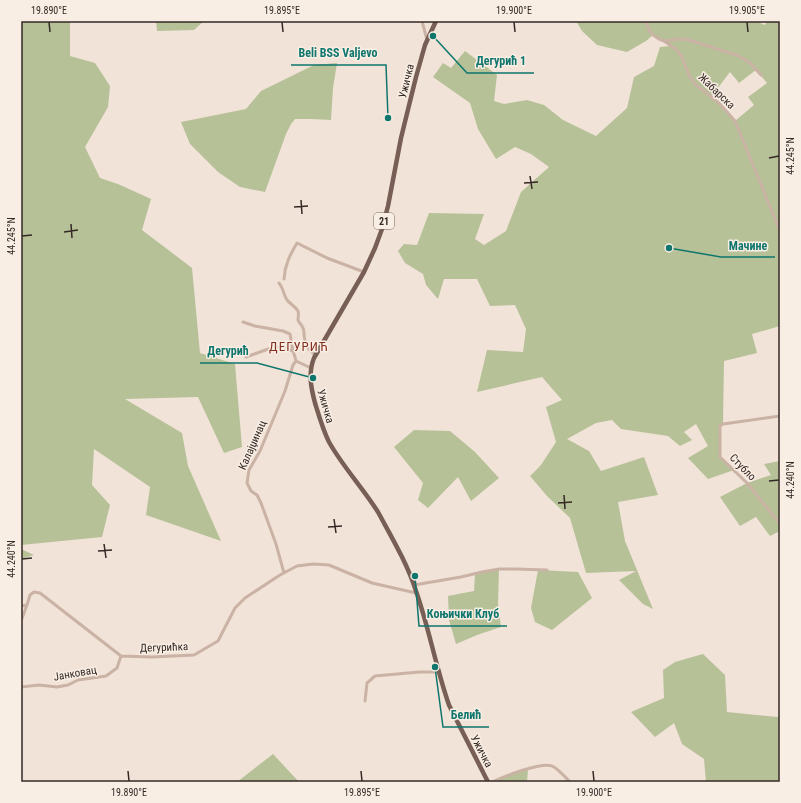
<svg xmlns="http://www.w3.org/2000/svg" width="801" height="803" font-family="'Roboto Condensed',sans-serif">
<style>
.green{fill:#b6c198;fill-rule:evenodd}
.lines{fill:none;stroke-linecap:round;stroke-linejoin:round}
.street{stroke:#cab2a4;stroke-width:3}
.primary{stroke:#775f56;stroke-width:4.5}
.ticks{fill:none;stroke:#352926;stroke-width:1.5}
.labels{text-anchor:middle;stroke-width:3;stroke-linejoin:round;paint-order:stroke}
.shield{fill:#f9eee4;stroke:#70645f;stroke-width:1}
.shield-label{font-size:10px;font-weight:bold;fill:#352926}
.street-label{font-size:11px;fill:#352926;stroke:#f9eee4}
.quarter-label{font-size:13px;letter-spacing:1px;fill:#852e1d;stroke:#f9eee4}
.leader{fill:none;stroke:#0f766e;stroke-width:1.5}
.callout-dot{fill:#0f766e;stroke:#f9eee4;stroke-width:1.5}
.callout-label{font-size:12px;text-anchor:middle;font-weight:bold;fill:#0f766e;stroke:#f9eee4;stroke-width:3;stroke-linejoin:round;paint-order:stroke}
.neatline{fill:none;stroke:#352926;stroke-width:1.5}
.ticks-label{font-size:10px;text-anchor:middle;fill:#352926}
</style>
<rect width="100%" height="100%" fill="#f2e3d8"/>
<path class="green" d="M21,21H70V56L95,63L110,86L108,107L85,147L100,178L118,184L151,199L142,230L192,268L200,353L235,364L242,447L224,453L198,397L125,399L182,433L188,466L221,541L146,515L150,487L94,449L92,485L110,505L102,537L21,545Z
M156,21H204L194,30L157,31Z
M576,21H755L765,25L767,21H780V326L752,334L757,353L724,361L723,424L720,426V457L734,470L708,479L688,458L708,446L696,424L684,432L692,440L680,446L668,436L621,429L612,420L596,423L567,439L589,451L601,471L644,457L658,495L618,502L625,541L653,609L643,604L619,580L636,571L586,573L570,518L547,496L530,476L541,465L556,442L546,407L562,400L542,377L477,392L487,350L523,352L526,329L515,305L490,306L477,279H444L438,299L426,285L423,274L405,263L398,251L404,244L417,245L429,213L484,214L475,239L484,245L506,231L521,192L549,167L531,154L515,147L496,159L478,129L470,103L433,77L443,63L451,68L465,51L497,75L494,101L504,104L527,100L544,105L563,120L596,136L627,108L634,77L654,66L660,47L670,46L653,35L646,41L627,52L597,45L582,31ZM756,70L767,83L748,97L754,105L735,121L711,97L730,72L739,83Z
M337,63L333,88L331,120L311,119H295L291,124L286,134L265,192L240,187L218,172L190,144L181,122L246,109L261,91L314,65Z
M414,430L450,431L475,452L499,478L471,501L458,477L428,508L418,500L423,483L394,447Z
M780,461V531L770,536L756,517L740,526L720,497L747,483L771,475L764,464Z
M21,549L34,555L21,559Z
M499,569L498,603L501,627L477,635L456,644L449,620L448,596L474,591L475,574Z
M538,570L578,572L592,598L552,630L535,622L531,608Z
M703,654L725,675L727,712L778,717L780,713V782H706L704,759L682,744L674,723L655,737L631,712L664,698L663,670L675,662Z
M273,754L299,782H237Z
M528,769L527,782H492Z"/>
<g class="lines">
<path class="street" d="M422,21L427,40
M646,21L649,30L653,35L659,39L664,41L677,50L682,57L689,75L694,83L720,104L735,121L780,231
M664,41L680,39L689,40L739,56L750,63L761,75
M284,279C285,264 290,255 297,243L327,258L364,272
M279,283C284,289 283,294 287,300C290,304 295,306 298,311C299,314 298,317 298,320C299,323 302,325 303,328C304,330 304,332 304,334C305,345 307,348 315,355
M243,322L255,326L283,331L290,334L293,351L295,357L296,361
M246,357L274,347H280L293,351
M780,416L723,424L720,426V457L747,483L780,524
M284,573L276,544L261,503L257,495L251,491L247,483L249,470L260,451L285,391L293,365L296,361L311,368
M414,585L461,577L482,572L499,569H516L547,570
M21,606L27,605L30,595L34,592L40,593L121,656L152,657L194,655L218,641L235,608L245,598L280,575L297,566L313,564L329,565L372,583L416,593
M21,621L27,605
M21,687L39,685L57,687L68,685L78,680L106,676L117,668L121,656
M365,701L367,683L375,676L419,672H440
M492,782C503,777 544,760 554,767C560,771 565,777 570,782"/>
<path class="primary" d="M436,21L425,45L416,77L401,138L388,206L382,229L375,248L364,272L314,358C308,373 311,388 315,403C319,416 323,430 329,442C343,467 363,488 378,512C392,538 407,563 416,591C429,628 436,668 449,705L456,719L488,782"/>
</g>
<path class="ticks" d="M49,22L50,32M282,22L283,32M514,22L515,32M747,22L748,32M769,158L779,156M530,176L532,189M524,183L538,182M301,200L302,214M294,207L308,206M71,224L72,238M64,232L78,230M22,236L32,235M769,481L779,480M564,495L565,509M558,503L572,502M334,519L336,533M328,527L342,526M104,544L106,558M98,551L112,550M22,559L32,558M128,771L129,781M361,771L362,781M593,771L594,781"/>
<g class="labels">
<rect class="shield" x="374" y="213" width="20" height="16" rx="3"/>
<g class="shield-label">
<text x="384" y="225">21</text>
</g>
<g class="street-label">
<text transform="translate(406 81) rotate(-76)" y="4">Ужичка</text>
<text transform="translate(717 91) rotate(44)" y="4">Жабарска</text>
<text transform="translate(326 406) rotate(74)" y="4">Ужичка</text>
<text transform="translate(252 445) rotate(-66)" y="4">Калајџинац</text>
<text transform="translate(743 467) rotate(46)" y="4">Стубло</text>
<text transform="translate(164 647) rotate(-2)" y="4">Дегурићка</text>
<text transform="translate(75 673) rotate(-10)" y="4">Јанковац</text>
<text transform="translate(482 751) rotate(63)" y="4">Ужичка</text>
</g>
<g class="quarter-label">
<text x="299" y="351">ДЕГУРИЋ</text>
</g>
</g>
<path class="leader" d="M388 118L386 65H291M433 36L467 73H534M669 248L721 257H775M313 378L257 363H200M415 576L419 626H507M435 667L443 727H489"/>
<g class="callout-dot">
<circle cx="388" cy="118" r="4"/>
<circle cx="433" cy="36" r="4"/>
<circle cx="669" cy="248" r="4"/>
<circle cx="313" cy="378" r="4"/>
<circle cx="415" cy="576" r="4"/>
<circle cx="435" cy="667" r="4"/>
</g>
<g class="callout-label">
<text x="338" y="57">Beli BSS Valjevo</text>
<text x="501" y="65">Дегурић 1</text>
<text x="748" y="250">Мачине</text>
<text x="228" y="355">Дегурић</text>
<text x="463" y="618">Коњички Клуб</text>
<text x="466" y="719">Белић</text>
</g>
<rect width="801" height="803" fill="none" stroke="#f9eee4" stroke-width="44"/>
<rect x="22" y="22" width="757" height="759" class="neatline"/>
<g class="ticks-label">
<text x="49" y="14">19.890°E</text>
<text x="282" y="14">19.895°E</text>
<text x="514" y="14">19.900°E</text>
<text x="747" y="14">19.905°E</text>
<text transform="translate(790 156) rotate(-90)" y="4">44.245°N</text>
<text transform="translate(11 236) rotate(-90)" y="4">44.245°N</text>
<text transform="translate(790 480) rotate(-90)" y="4">44.240°N</text>
<text transform="translate(11 559) rotate(-90)" y="4">44.240°N</text>
<text x="129" y="796">19.890°E</text>
<text x="362" y="796">19.895°E</text>
<text x="594" y="796">19.900°E</text>
</g>
</svg>
